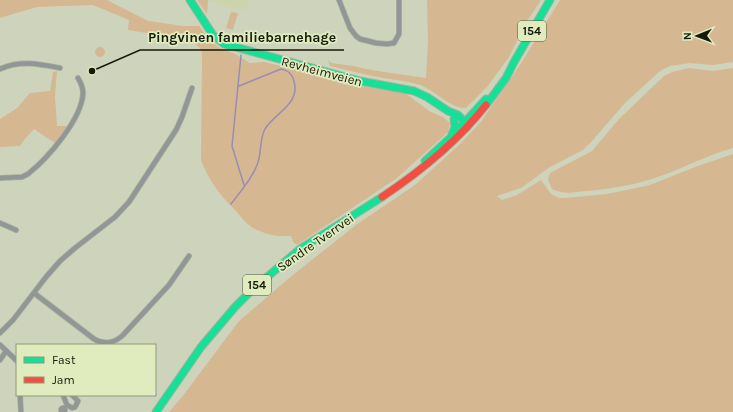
<svg xmlns="http://www.w3.org/2000/svg" width="733" height="412" font-family="Karla,sans-serif">
<style>
.built{fill:#cbd4ad}
.green{fill:#d5b792}
.lines{fill:none;stroke-linecap:round;stroke-linejoin:round}
.stream{stroke:#9a8db3;stroke-width:1.5}
.street-casing{stroke:#acb09d;stroke-width:6}
.fast-casing{stroke:#acb09d;stroke-width:9}
.jam-casing{stroke:#acb09d;stroke-width:9}
.street{stroke:#919797;stroke-width:4.5}
.fast{stroke:#16e098;stroke-width:7}
.jam{stroke:#f24e42;stroke-width:7}
.labels{text-anchor:middle;stroke-width:3.5;stroke-linejoin:round;paint-order:stroke}
.shield{fill:#e0ebbe;stroke:#53593f;stroke-width:1}
.shield-label{font-size:12px;font-weight:bold;fill:#161a09}
.street-label{font-size:13px;fill:#161a09;stroke:#e0ebbe}
.leader{fill:none;stroke:#161a09;stroke-width:1.5}
.callout-dot{fill:#161a09;stroke:#e0ebbe;stroke-width:1.5}
.callout-label{font-size:14px;text-anchor:middle;font-weight:bold;fill:#161a09;stroke:#e0ebbe;stroke-width:3.5;stroke-linejoin:round;paint-order:stroke}
</style>
<rect width="100%" height="100%" fill="#ced4bc"/>
<path class="built" d="M208,0H249L246,9L243,11L208,1Z"/>
<path class="green" d="M0,0H107L148,21L183,26H199L211,41L218,47L235,54L250,63L264,62L306,72L343,84L403,92L412,98L429,111L443,117L450,123L448,132L397,178L297,245L293,242L291,236C287,236 283,236 279,236C272,236 261,232 255,229C245,224 241,216 233,208C219,194 208,179 201,160L202,53C200,47 196,44 190,40L128,30L129,20L93,5L37,7L0,18Z
M197,0H208L207,14Z
M427,0H541L527,21L509,57L487,87L466,108C450,109 435,90 420,85C408,81 396,80 384,78C366,75 348,70 330,66L328,60L331,63L353,66L371,70L426,78L428,41Z
M560,0H733V62L713,65L690,63L670,66L660,71L625,103L592,141L583,150L550,167L521,188L497,196L502,200L517,195L541,180L551,194L559,198H565L607,194L650,185L695,167L733,154V412H169L182,397L239,321L294,274L356,225L415,185L459,145L480,123L520,65Z
M231,12L238,13L233,30L226,28Z
M95 52a5 5 0 1 1 10 0a5 5 0 1 1-10 0Z
M689,68L713,71L733,68V148C707,155 684,168 658,177C635,185 610,189 586,191C574,192 563,195 552,189L548,180L550,173L592,151L619,119L664,76L672,72Z
M57,71L55,97L57,126H67L55,143L34,129L24,140L20,146L0,147V119L17,108L30,93L50,91L53,72Z"/>
<g class="lines">
<path class="stream" d="M241,55L232,146L244,185
M231,204C240,192 252,179 257,165C262,154 259,140 265,129C275,112 303,104 293,78C291,73 287,70 281,69L239,86"/>
<g class="street-casing">
<path id="street" d="M339,0L350,28L356,36L360,39L376,43L387,44L394,43L399,34V0
M0,69C20,60 39,64 60,68
M0,178L22,177L28,174C48,158 82,119 83,93C83,88 81,83 78,78
M0,223L16,230
M34,293L94,339C104,345 115,343 123,335L169,285L189,256
M0,333L13,320L46,277L60,261L75,248L115,217L129,202L176,130L182,117L192,88
M0,345L17,361
M0,360L6,351
M20,395L21,412
M63,395L67,405L72,408L75,407L78,401L72,395
M61 410a2 2 0 1 1 4 0a2 2 0 1 1-4 0Z"/>
</g>
<g class="fast-casing">
<path id="fast" d="M190,0L213,35L224,44L360,81L414,91L427,97L448,111L458,115L465,122L467,127
M486,105L506,78L514,62L550,0
M452,134L455,127L454,119
M425,161L452,136L486,99
M156,412L201,347L235,307L253,289L300,249L382,197"/>
</g>
<g class="jam-casing">
<path id="jam" d="M382,197C421,171 457,142 486,105"/>
</g>
<use href="#street" class="street"/>
<use href="#fast" class="fast"/>
<use href="#jam" class="jam"/>
</g>
<g class="labels">
<g class="shield">
<rect x="518" y="21" width="28" height="20" rx="3"/>
<rect x="243" y="275" width="28" height="20" rx="3"/>
</g>
<g class="shield-label">
<text x="532" y="35">154</text>
<text x="257" y="289">154</text>
</g>
<g class="street-label">
<text transform="translate(322 71) rotate(15)" y="5">Revheimveien</text>
<text transform="translate(315 242) rotate(-35)" y="5">Søndre Tverrvei</text>
</g>
</g>
<path class="leader" d="M92 71L140 50H344"/>
<circle class="callout-dot" cx="92" cy="71" r="4"/>
<g class="callout-label">
<text x="242" y="42">Pingvinen familiebarnehage</text>
</g>
<rect x="16" y="344" width="140" height="52" fill="#e0ebbe" stroke="#8f9776"/>
<rect x="24" y="357" width="20" height="6" fill="#16e098" stroke="#8f9776"/>
<text x="52" y="364" font-size="12" fill="#161a09">Fast</text>
<rect x="24" y="377" width="20" height="6" fill="#f24e42" stroke="#8f9776"/>
<text x="52" y="384" font-size="12" fill="#161a09">Jam</text>
<g transform="translate(697 36) rotate(269)" stroke="#e0ebbe" stroke-width="3" paint-order="stroke">
<path d="M0-3L7 15L0 10L-7 15Z" fill="#161a09"/>
<text y="-6" font-size="11" font-weight="bold" text-anchor="middle" fill="#161a09">N</text>
</g>
</svg>
